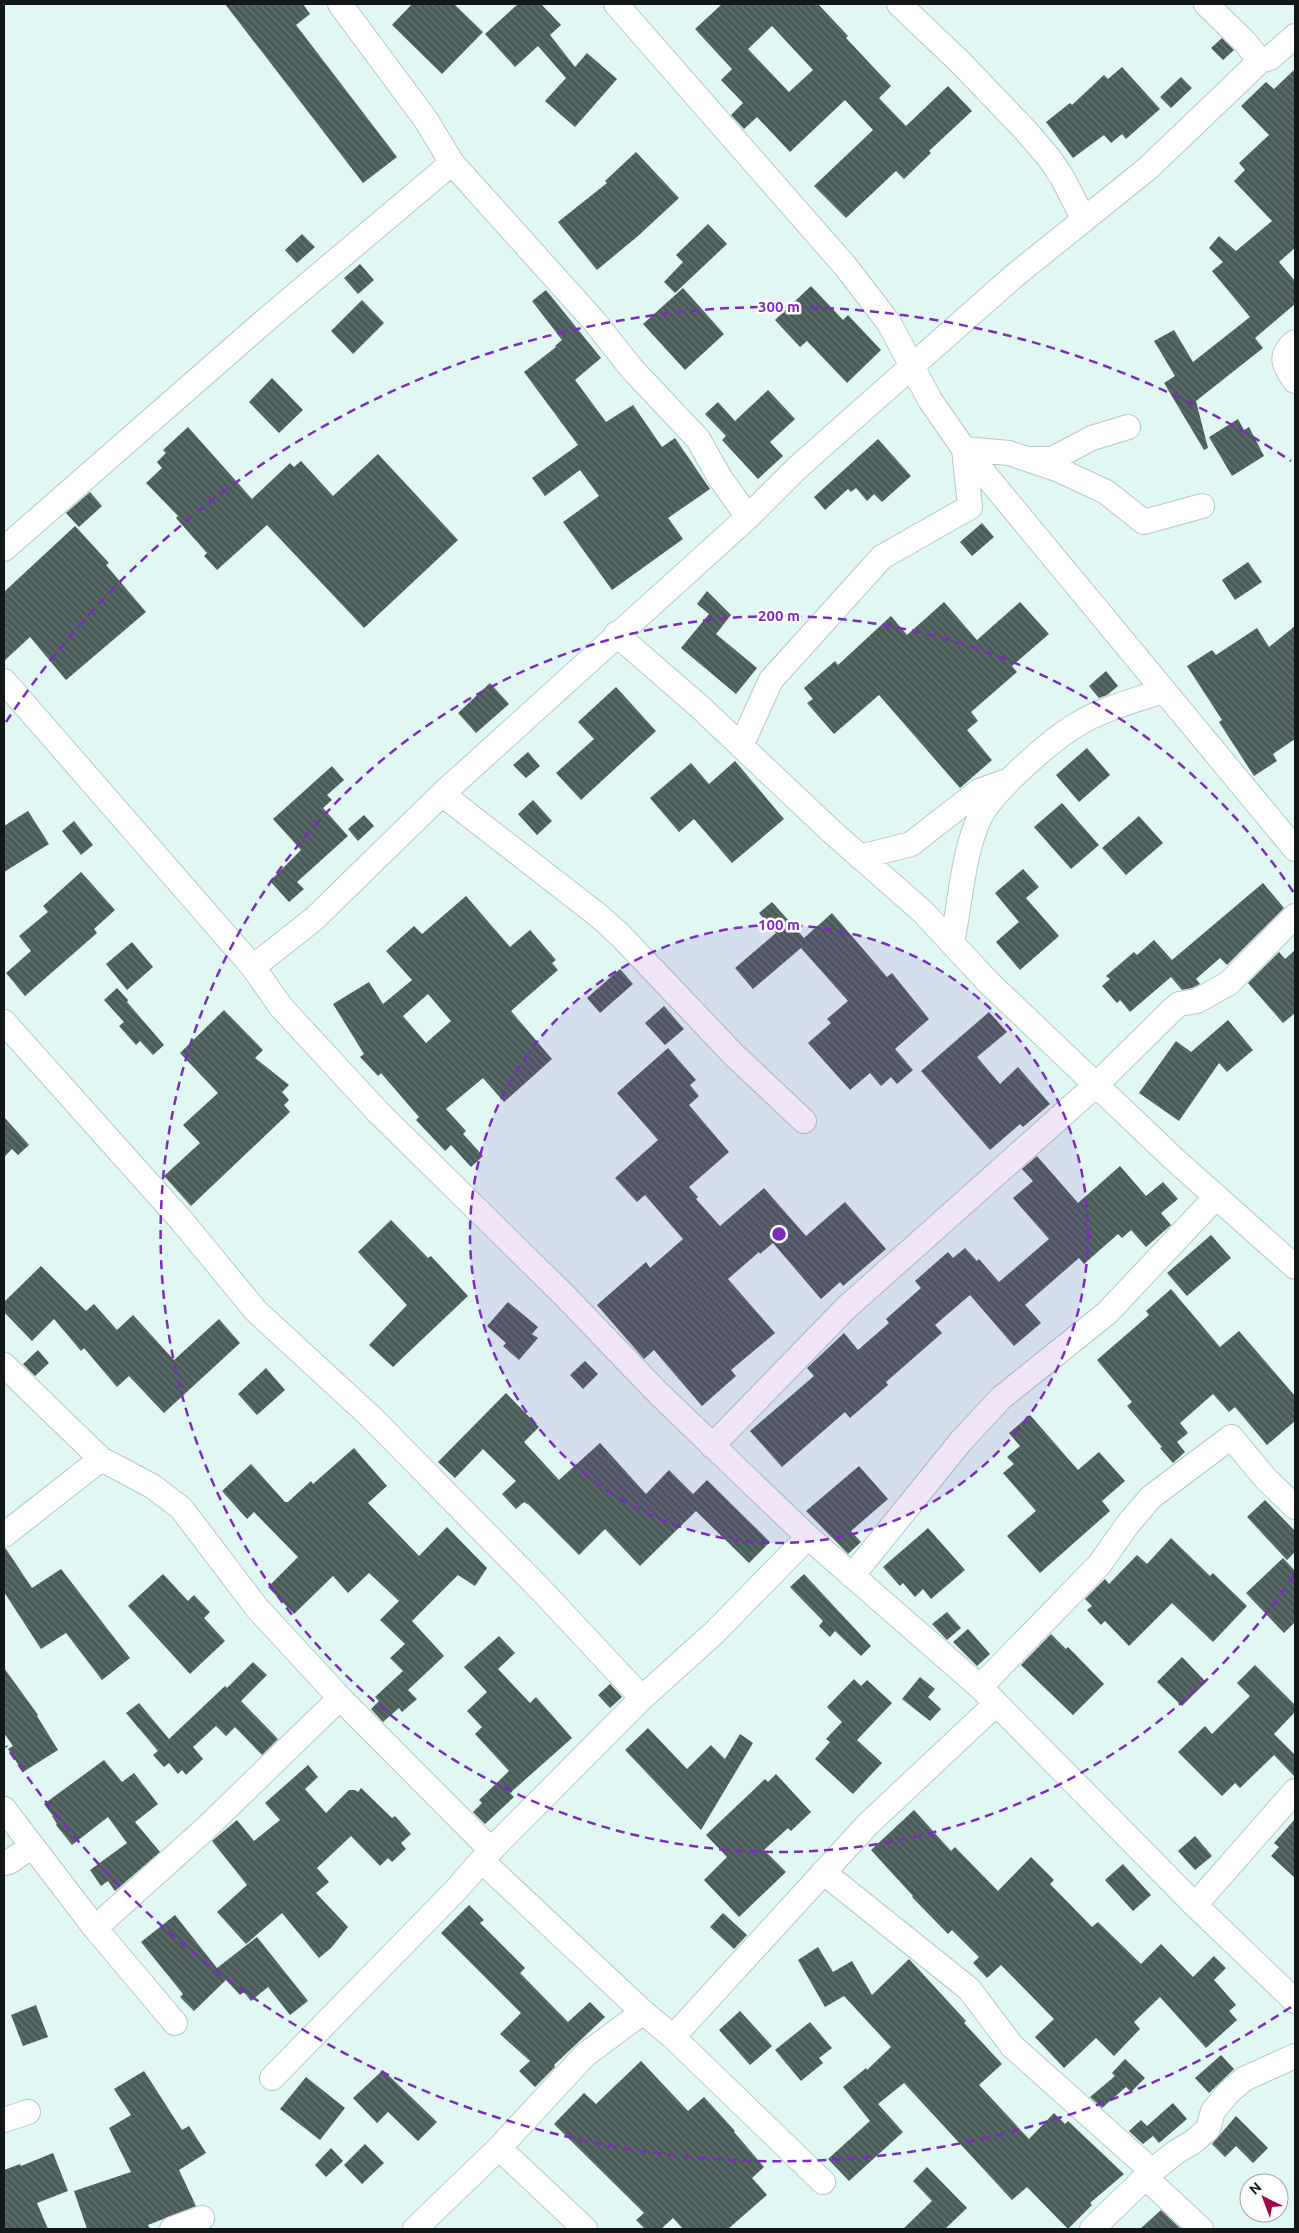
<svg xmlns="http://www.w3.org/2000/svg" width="1299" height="2233" font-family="Ubuntu,sans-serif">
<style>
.building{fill:url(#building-back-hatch);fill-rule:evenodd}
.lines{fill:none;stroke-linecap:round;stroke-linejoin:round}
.minor-casing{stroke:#b5c9c6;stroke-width:26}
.minor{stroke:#fff;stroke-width:24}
.ring{fill:none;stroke:#7b2cbf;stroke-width:2.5;stroke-dasharray:9 6}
.centre{fill:#7b2cbf;stroke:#fff;stroke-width:2.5}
.ring-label{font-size:15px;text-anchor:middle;font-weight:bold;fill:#7b2cbf;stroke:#fff;stroke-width:5;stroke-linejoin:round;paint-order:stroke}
</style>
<defs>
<pattern id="building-back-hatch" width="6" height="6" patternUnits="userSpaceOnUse" patternTransform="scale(1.25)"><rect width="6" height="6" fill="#4a5c5a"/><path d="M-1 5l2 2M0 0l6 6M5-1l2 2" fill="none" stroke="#667472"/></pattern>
</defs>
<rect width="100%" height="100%" fill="#e1f7f3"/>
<path class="building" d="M225,4H303L310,14L296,25L397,157L363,183Z
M412,4H454L483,32L442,74L392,25Z
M518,4H541L561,25L550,35L575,67L587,53L617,79L575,127L545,101L566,78L538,46L515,67L485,34Z
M722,4H818L848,36L846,38L891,86L879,98L906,126L948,86L972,111L929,151L931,153L904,179L896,171L846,218L814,186L873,130L845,100L790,152L757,117L744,129L731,115L743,103L721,80L732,69L695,29ZM772,26L813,70L789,92L748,49Z
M1222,38L1234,50L1223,60L1211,48Z
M1122,67L1160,109L1126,139L1122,134L1111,143L1104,135L1073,158L1046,122L1070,103L1072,105L1104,75L1108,79Z
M1295,69V248L1279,262L1295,281V304L1255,338L1263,348L1196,401L1208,448L1204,450L1164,383L1175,376L1154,341L1174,330L1193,362L1250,317L1212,271L1223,262L1209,248L1219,236L1236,251L1272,221L1234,181L1245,170L1239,163L1269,135L1241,106L1266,82L1274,89Z
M1181,77L1192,88L1171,108L1160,97Z
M636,152L679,198L638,236L597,270L558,222L607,183L605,181Z
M708,224L727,244L675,293L664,282L683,262L676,255Z
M302,234L315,247L297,263L285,250Z
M360,264L374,280L358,294L344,278Z
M811,286L843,320L848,315L881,350L847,383L807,341L800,347L775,320Z
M683,288L724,334L685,370L643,324Z
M546,290L601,358L575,380L606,422L633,405L662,447L675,438L710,489L668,518L683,539L612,590L563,522L599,496L580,470L545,496L532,478L578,445L524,372L556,347L555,346L562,340L532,301Z
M362,300L384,323L353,354L331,331Z
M272,378L303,410L279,433L249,402Z
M768,390L795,419L770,442L783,456L758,479L722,440L726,436L705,414L718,402L735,421Z
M1238,419L1244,430L1249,427L1264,456L1232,476L1209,437Z
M188,427L252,499L290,463L294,467L301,461L333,496L378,454L458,540L364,628L267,525L217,570L204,556L207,553L176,518L178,516L146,483L162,468L157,462L166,453L163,450Z
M878,439L911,476L882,502L874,494L867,501L856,488L851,492L848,489L825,510L814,497Z
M90,492L102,506L79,527L66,513Z
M982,523L994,537L972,556L960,542Z
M75,526L109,563L106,565L146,612L66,680L30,637L4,661V592Z
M1248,562L1262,582L1235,600L1222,580Z
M707,591L731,615L716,634L757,668L736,694L681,648L709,614L697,604Z
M944,602L977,640L1020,602L1049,634L1012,666L1017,672L971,712L978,721L967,730L992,760L960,788L879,695L834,734L807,703L813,699L804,688L835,661L838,665L891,616L907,635Z
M1295,626V739L1273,754L1277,761L1254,776L1219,722L1222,720L1187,666L1212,650L1216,655L1257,628L1269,647Z
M1106,671L1118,686L1107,695L1099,698L1089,686Z
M490,683L509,704L476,733L458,713Z
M616,687L656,731L581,800L556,773L594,739L578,722Z
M1087,748L1110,775L1079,802L1056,775Z
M528,752L540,766L526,778L513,765Z
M735,761L784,819L732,863L694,819L679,832L650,798L691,763L709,784Z
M332,766L344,780L327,795L332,800L323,808L348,836L297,882L304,889L289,902L270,881L301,850L273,819Z
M533,800L552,821L537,835L518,814Z
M1062,803L1099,845L1071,869L1034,827Z
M28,811L49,844L4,872V826Z
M364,815L374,826L358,841L348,829Z
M1139,816L1163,843L1126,875L1102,848Z
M74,821L93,845L81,855L62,831Z
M1023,869L1039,887L1026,898L1059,936L1020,970L996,942L1019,922L995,893Z
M81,872L115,910L94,929L97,933L25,996L6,973L31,951L19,936L48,912L43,906Z
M1263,883L1284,908L1227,965L1220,958L1196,979L1200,984L1192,988L1182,990L1171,977L1130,1012L1120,1000L1117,1003L1102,986L1110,979L1106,976L1134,952L1137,955L1154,940L1172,960Z
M466,896L510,947L530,930L556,960L552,963L558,970L511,1011L552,1059L504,1102L483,1078L446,1109L466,1131L463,1134L483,1156L471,1167L451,1145L445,1151L416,1120L419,1117L381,1073L378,1076L360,1057L364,1054L333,1004L369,982L383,1004L412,980L386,951L414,926L422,934ZM428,994L451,1021L426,1043L403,1016Z
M772,902L804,938L832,913L887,977L892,973L929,1019L895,1049L913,1070L897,1084L891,1077L881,1086L870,1073L850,1090L808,1043L831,1023L827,1019L848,1001L801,948L753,989L735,968L776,933L759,913Z
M132,942L153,967L127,990L106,964Z
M1295,950V1013L1283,1023L1248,983L1279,952L1285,959Z
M620,969L633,984L600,1013L587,998Z
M117,988L128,1000L127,1002L164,1045L153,1055L140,1041L136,1045L119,1026L124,1022L104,1000Z
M664,1006L684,1029L665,1045L645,1023Z
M224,1010L263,1050L255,1058L289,1085L282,1092L289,1100L284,1105L290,1112L191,1206L164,1176L200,1143L183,1125L218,1093L180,1053Z
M989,1012L1007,1032L977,1057L1000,1084L1018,1067L1050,1104L1023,1127L1020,1124L990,1150L921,1071Z
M1228,1020L1253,1050L1227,1072L1219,1063L1179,1121L1139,1093L1176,1041L1191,1052Z
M668,1048L696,1080L690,1085L699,1096L689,1105L729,1152L689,1187L698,1197L696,1199L720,1226L764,1188L806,1236L845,1202L886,1249L843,1286L840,1282L821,1299L773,1243L760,1254L759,1252L728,1279L775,1333L731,1370L736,1376L702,1406L654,1350L644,1359L597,1305L646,1262L650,1268L683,1239L645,1195L637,1202L615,1178L658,1140L617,1093Z
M4,1117L29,1145L18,1155L12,1149L4,1157Z
M1037,1156L1078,1203L1120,1166L1146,1196L1163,1182L1178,1199L1161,1213L1171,1225L1146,1247L1131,1230L1122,1238L1118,1234L1084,1264L1079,1258L1025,1305L1041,1323L1014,1346L970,1295L935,1325L942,1333L886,1382L888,1385L850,1418L845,1412L782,1467L750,1431L814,1376L807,1368L844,1333L858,1350L889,1323L886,1319L921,1288L915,1281L948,1252L953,1258L965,1248L977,1261L979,1259L999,1282L1049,1239L1013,1198L1033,1181L1022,1169Z
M391,1220L428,1258L431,1256L468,1296L393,1367L369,1345L407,1305L358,1252Z
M1211,1235L1231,1258L1187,1296L1167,1273Z
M41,1266L86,1311L94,1304L117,1330L133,1315L174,1360L219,1319L240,1343L164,1413L129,1376L117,1387L84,1348L81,1351L54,1319L32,1341L4,1312V1302Z
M1171,1289L1220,1347L1239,1331L1295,1396V1421L1267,1445L1235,1407L1229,1412L1213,1394L1180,1423L1188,1433L1177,1442L1185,1452L1173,1463L1160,1448L1162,1447L1127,1406L1132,1402L1097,1360L1149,1315L1146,1311Z
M508,1302L538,1327L532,1334L538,1338L519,1360L503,1346L506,1343L487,1326Z
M38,1350L49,1363L35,1376L23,1364Z
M585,1361L598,1374L583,1389L570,1375Z
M266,1368L285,1390L257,1415L238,1394Z
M506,1393L539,1427L524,1442L559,1480L600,1443L646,1494L669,1470L693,1494L707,1480L770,1542L749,1563L696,1511L640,1566L605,1529L579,1555L529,1505L524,1502L516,1509L502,1494L516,1481L483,1449L455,1478L438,1462Z
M1030,1415L1078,1470L1099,1452L1125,1481L1102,1501L1110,1511L1040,1573L1007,1536L1036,1511L1003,1473L1014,1464L1007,1457L1020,1446L1009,1433Z
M354,1448L387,1486L368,1503L419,1556L447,1527L487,1568L475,1586L458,1575L412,1621L444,1656L408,1690L417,1699L402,1712L399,1708L383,1722L371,1709L379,1701L375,1697L403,1671L390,1658L405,1644L380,1620L399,1601L369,1573L348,1593L333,1576L294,1614L268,1587L298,1557L254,1512L247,1519L222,1491L251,1464L285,1502H288L311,1481L313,1484Z
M859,1466L888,1499L851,1531L861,1542L848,1554L806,1511Z
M1265,1500L1295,1531V1552L1287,1560L1247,1517Z
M928,1528L965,1570L931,1599L923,1589L915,1597L903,1583L900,1586L883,1567Z
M1171,1538L1210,1576L1213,1573L1247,1606L1213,1642L1172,1603L1129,1646L1105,1621L1101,1625L1087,1610L1092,1606L1085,1599L1105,1579L1109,1584L1137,1555L1147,1564Z
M4,1548L6,1549L32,1588L61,1569L130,1658L102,1680L66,1633L41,1649L4,1592Z
M1283,1558L1295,1571V1622L1284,1633L1246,1593Z
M163,1574L188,1601L194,1595L210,1612L204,1618L225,1641L190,1674L128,1606Z
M804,1574L871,1646L861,1656L835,1631L830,1637L819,1626L823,1621L790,1587Z
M947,1612L961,1628L947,1640L932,1624Z
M968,1629L990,1654L977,1666L953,1642Z
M1051,1634L1066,1649L1068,1647L1104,1684L1073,1715L1021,1665Z
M499,1636L515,1653L498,1669L530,1703L536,1697L572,1738L510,1793L514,1797L485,1824L473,1812L482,1803L479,1800L509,1771L475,1734L482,1727L467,1711L487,1692L464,1667Z
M1182,1657L1206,1682L1182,1706L1157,1682Z
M253,1662L267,1675L241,1701L278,1739L262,1755L235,1727L226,1736L216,1726L193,1747L203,1759L186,1775L182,1770L178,1774L169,1763L164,1767L153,1755L158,1751L126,1713L139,1703L169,1739L225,1686L227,1688Z
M1255,1665L1295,1705V1712L1274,1734L1295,1755V1777L1274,1755L1240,1788L1235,1783L1222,1796L1178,1752L1205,1726L1212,1734L1250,1696L1237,1683Z
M4,1668L38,1715L37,1716L58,1750L23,1772L8,1749L13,1746L4,1733Z
M920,1677L935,1689L928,1697L941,1709L930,1721L902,1699Z
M854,1679L861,1686L867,1680L892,1703L857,1740L882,1763L853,1794L815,1759L830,1742L826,1739L842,1722L827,1707Z
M610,1684L622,1697L610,1708L598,1695Z
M648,1728L687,1769L711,1745L725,1759L740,1734L753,1743L701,1830L625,1750Z
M104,1760L122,1782L134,1773L158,1804L135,1822L160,1852L115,1891L108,1881L101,1886L90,1870L127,1843L108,1817L72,1845L56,1825L57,1824L52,1816H53L44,1804Z
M308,1765L318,1777L305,1789L326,1813L349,1790H355L358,1792L361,1788L392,1818L395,1816L411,1834L401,1843L406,1849L392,1862L388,1858L380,1866L351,1836L317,1868L329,1882L316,1893L348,1927L331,1948L319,1958L282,1913L246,1944L217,1912L247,1885L212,1841L237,1820L254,1841L280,1820L265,1803Z
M776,1774L811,1812L791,1831L788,1828L764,1850L786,1872L739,1917L704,1880L727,1857L706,1835L765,1779L768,1782Z
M914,1810L951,1851L955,1847L998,1891L1031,1857L1054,1880L1050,1884L1092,1927L1098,1922L1141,1964L1161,1944L1193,1977L1214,1956L1226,1968L1214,1980L1236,2005L1229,2011L1237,2020L1206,2048L1160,1997L1134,2022L1140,2029L1114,2056L1096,2038L1064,2068L1035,2037L1054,2019L1001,1965L987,1978L973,1963L979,1957L952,1930L948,1934L912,1897L913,1896L871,1850Z
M1295,1819V1878L1271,1856L1279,1847L1274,1843Z
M1195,1836L1212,1856L1195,1870L1178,1851Z
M1123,1864L1151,1895L1133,1911L1105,1880Z
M469,1905L484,1920L480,1923L525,1968L520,1973L568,2022L590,2002L605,2017L554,2065L555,2067L535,2087L519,2071L530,2061L500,2034L521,2013L441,1933Z
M723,1913L747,1935L734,1949L710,1927Z
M175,1915L217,1968L257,1937L308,2001L290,2015L268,1987L251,2001L244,1992L240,1995L226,1980L194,2011L180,1997L183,1994L141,1942Z
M818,1947L833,1972L852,1961L872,1995L909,1959L966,2021L964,2023L1002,2064L979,2085L1029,2139L1054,2113L1065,2124L1068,2121L1124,2174L1090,2203L1092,2205L1068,2229L1027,2187L1012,2200L904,2083L878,2104L903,2132L849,2181L828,2159L870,2121L843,2087L866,2068L867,2070L891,2047L844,1996L825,2007L798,1960Z
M36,2005L48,2037L23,2046L11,2015Z
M740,2011L772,2046L750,2065L719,2030Z
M810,2022L832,2048L819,2058L823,2063L801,2081L775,2050Z
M1221,2055L1234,2069L1209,2093L1195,2078Z
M1125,2059L1145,2078L1131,2092L1126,2087L1102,2108L1090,2097L1115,2076L1112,2073Z
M641,2061L688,2111L704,2097L735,2131L734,2132L764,2167L752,2178L767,2195L728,2229H683L673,2218L661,2229H645L636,2220L644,2213L554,2124L584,2093L596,2104Z
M383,2070L437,2122L418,2141L388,2112L377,2123L353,2098Z
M144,2071L182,2130L189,2126L206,2153L179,2170L196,2206L148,2225L150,2229H87L74,2191L131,2172L109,2128L131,2115L114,2089Z
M306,2077L345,2108L320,2140L280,2109Z
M1173,2103L1187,2119L1159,2143L1153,2136L1143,2144L1129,2131L1141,2120L1147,2126Z
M1236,2116L1268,2148L1253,2163L1236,2146L1225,2157L1212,2144Z
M365,2144L384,2163L362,2184L344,2165Z
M331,2148L343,2161L326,2177L315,2165Z
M53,2153L68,2191L37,2203L48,2229H4V2170L20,2164L21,2166Z
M927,2167L967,2208L945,2229H903L932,2201L913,2181Z
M1161,2210L1181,2229H1140Z"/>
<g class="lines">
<g class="minor-casing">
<path id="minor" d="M340,4L426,120L452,163L594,321L632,369L698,439L720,478L748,517
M616,4L846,267L889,323L930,400L964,449L1295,849
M899,4L961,63L1026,131L1049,158L1062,177L1084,220
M1206,4L1245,42L1260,61
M1295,342C1278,356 1284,365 1295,381
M1031,459H1052L1092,438L1128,427
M4,549L267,319L452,163
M616,634L700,707L831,831L923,912L988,982L1174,1159L1295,1267
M4,681L253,967L281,1007L378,1112L565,1296L657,1392L808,1537L980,1687L1195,1905L1295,2001
M741,746L771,680L882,557L970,507L964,449L1009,453L1059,470L1106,492L1144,522L1202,506
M442,794L599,916L620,935L734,1055L804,1121
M860,857L911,844L979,791L1004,782
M952,942C961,901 962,857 979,819C991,792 1052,739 1078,724C1102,709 1136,700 1163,691
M253,967L314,919L442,794L748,517L797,468L1014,276L1147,169L1260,61L1270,58L1295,36
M4,1022L181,1220L256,1311L371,1417L543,1592L642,1698
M4,1365L101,1459L152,1486L181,1508L257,1608L340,1698L491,1850
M712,1446L846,1308L1096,1085L1172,1010L1179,1004L1197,1001L1229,983L1295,916
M4,1535L101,1459
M852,1576L961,1441L1001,1398L1107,1313L1216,1197
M980,1687L1099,1565L1128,1524L1151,1497L1231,1437L1266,1479L1295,1507
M4,1809L95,1928L175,2023
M483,1862L643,2012L673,2037L823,2182
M4,1863L9,1862L32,1846
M823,1872L969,1989L1012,2046L1152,2171
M1195,1905L1295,1791
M95,1928L204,1830L340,1698
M673,2037L867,1825L996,1704
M272,2078L455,1891L491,1850L642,1698L715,1632L808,1537
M4,2120L28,2112
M499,2148L585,2229
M1145,2177L1201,2229
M172,2229L202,2218
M415,2229L499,2148L585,2055L643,2012
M1092,2229L1152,2171L1176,2152L1193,2142L1208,2129L1213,2111L1228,2093L1244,2079L1295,2056"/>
</g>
<use href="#minor" class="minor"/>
</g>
<circle cx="779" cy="1234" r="309" fill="#7b2cbf" fill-opacity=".12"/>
<g class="ring">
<circle cx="779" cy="1234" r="309"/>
<path d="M1294 1575A618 618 0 1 1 1294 893"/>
<path d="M1291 2007A927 927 0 0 1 6 1746M6 722A927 927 0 0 1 1291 461"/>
</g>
<circle cx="779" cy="1234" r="8" class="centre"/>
<g class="ring-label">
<text x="779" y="312">300 m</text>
<text x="779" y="621">200 m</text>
<text x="779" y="930">100 m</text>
</g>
<rect width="1299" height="2233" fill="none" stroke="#111817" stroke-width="10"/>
<g transform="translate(1264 2198) rotate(318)"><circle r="24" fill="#ffffff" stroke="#a0a3a2"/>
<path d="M0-4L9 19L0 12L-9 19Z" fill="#a00649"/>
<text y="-8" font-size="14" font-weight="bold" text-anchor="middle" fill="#111817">N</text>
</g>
</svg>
